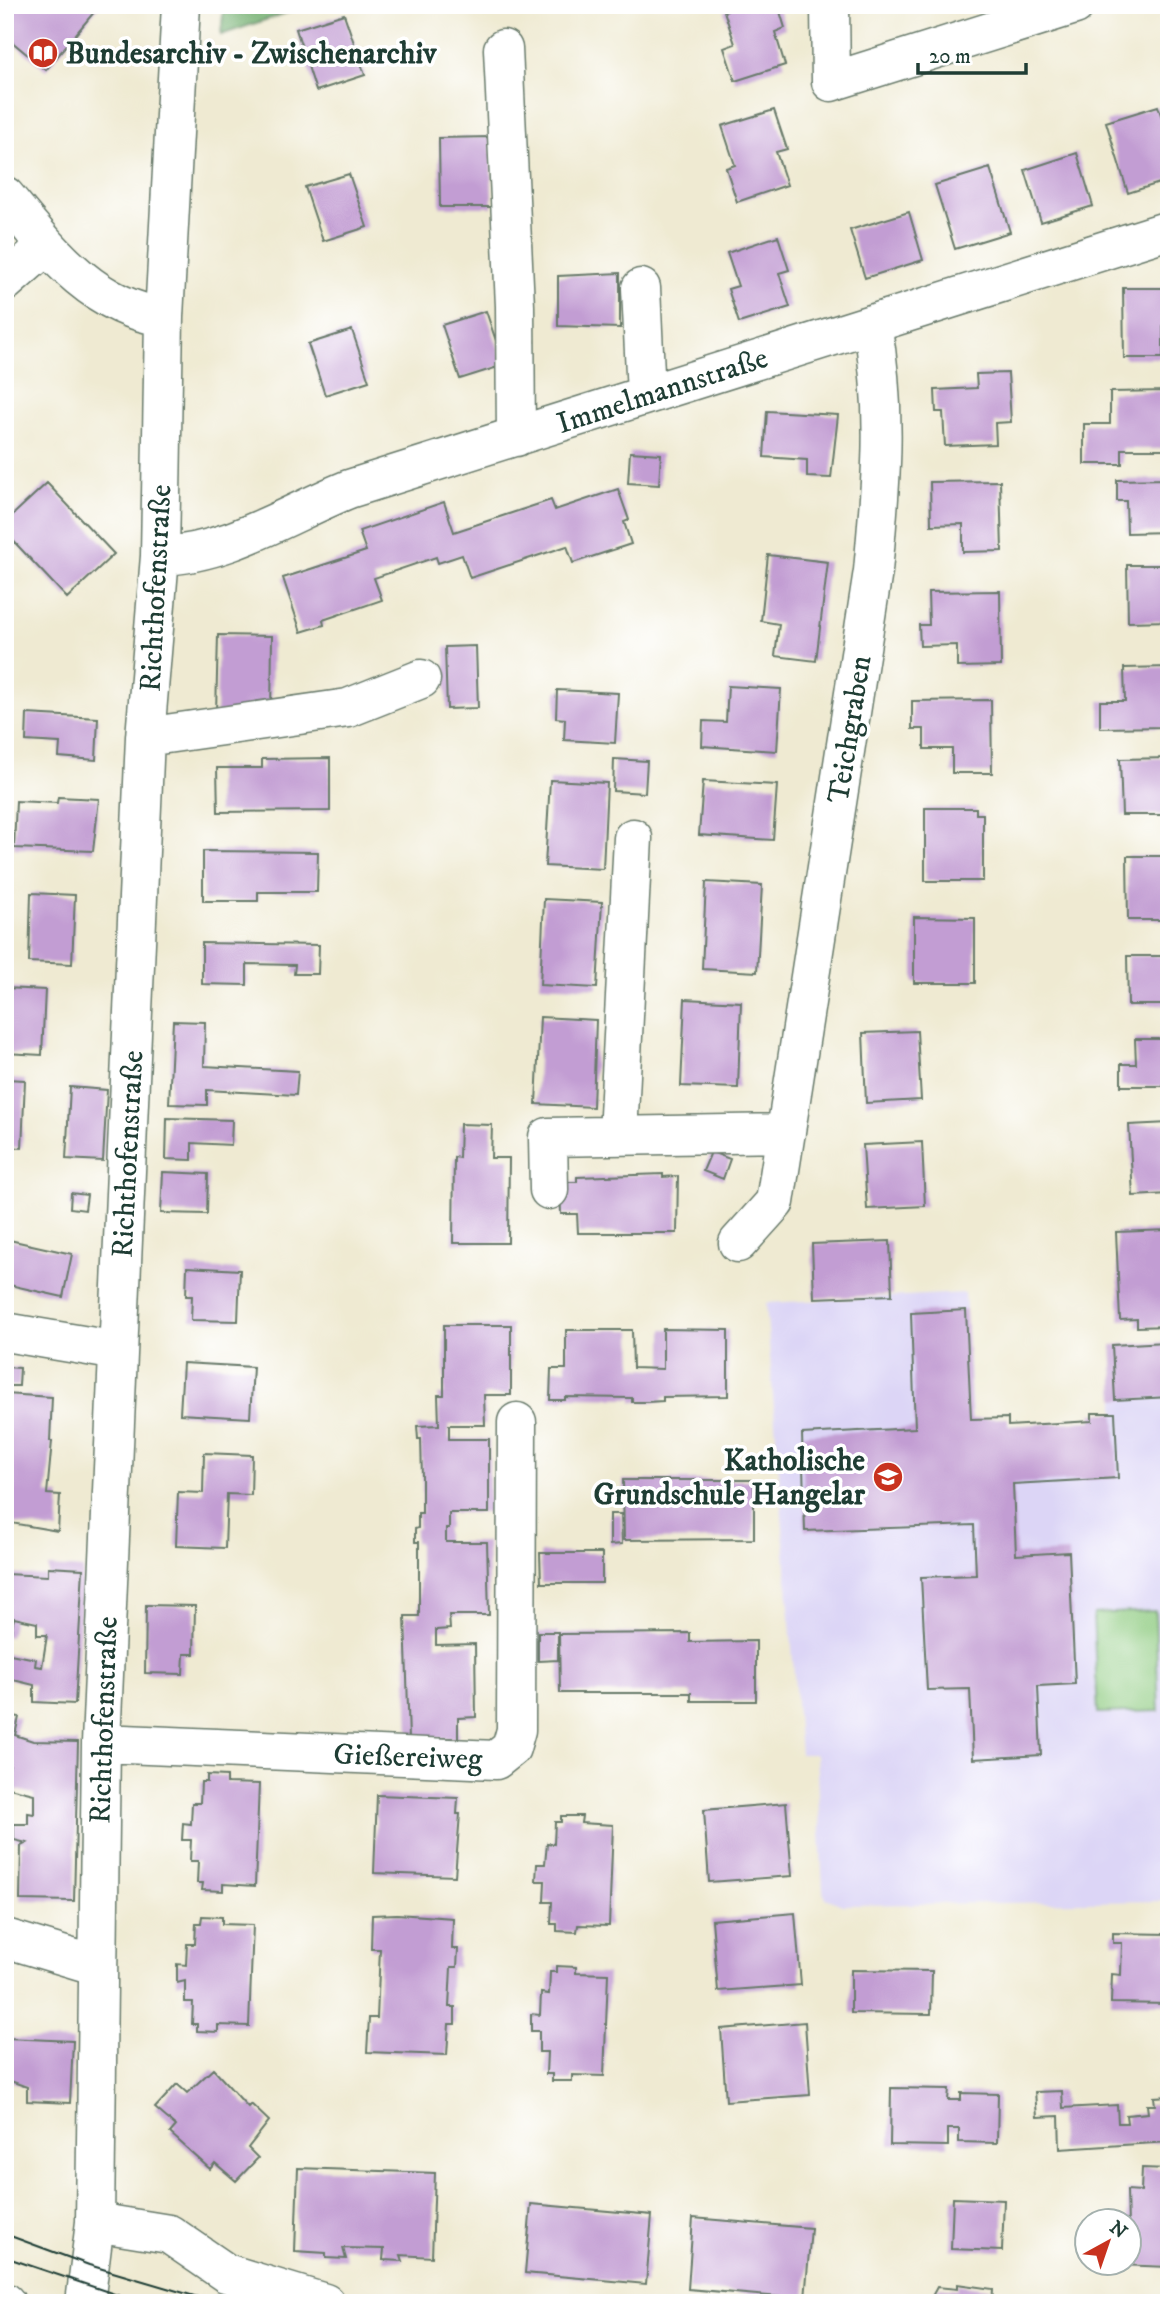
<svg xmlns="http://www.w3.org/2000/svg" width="1174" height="2308" font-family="'IM FELL DW Pica',serif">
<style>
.built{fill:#dcd5f6}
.green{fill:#8ecb80;stroke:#56845a;stroke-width:2}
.forest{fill:#72af6e;stroke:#487651;stroke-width:2}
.building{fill:#c29dd3}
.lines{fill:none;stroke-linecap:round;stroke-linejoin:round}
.minor-casing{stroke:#687a6b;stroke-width:41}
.minor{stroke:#fff;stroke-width:38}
.tram{stroke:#1f3d34;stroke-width:2}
.labels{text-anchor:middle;stroke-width:7;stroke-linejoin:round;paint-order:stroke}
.poi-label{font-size:30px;font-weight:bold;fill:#1f3d34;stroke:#fff;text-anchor:start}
.street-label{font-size:30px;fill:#1f3d34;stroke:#fff}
</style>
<rect width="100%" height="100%" fill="#fff"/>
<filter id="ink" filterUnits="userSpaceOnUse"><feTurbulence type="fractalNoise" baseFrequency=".0143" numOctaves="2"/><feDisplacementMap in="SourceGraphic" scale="14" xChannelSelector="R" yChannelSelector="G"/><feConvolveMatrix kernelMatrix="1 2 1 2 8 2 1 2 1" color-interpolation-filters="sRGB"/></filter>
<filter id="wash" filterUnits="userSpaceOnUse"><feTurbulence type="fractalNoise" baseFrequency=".00686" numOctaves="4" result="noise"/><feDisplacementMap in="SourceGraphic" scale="28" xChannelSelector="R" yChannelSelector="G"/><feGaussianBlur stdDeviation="1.57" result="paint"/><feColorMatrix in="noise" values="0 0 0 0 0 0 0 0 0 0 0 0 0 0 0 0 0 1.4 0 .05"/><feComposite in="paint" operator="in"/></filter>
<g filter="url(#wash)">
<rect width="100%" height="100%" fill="#efead2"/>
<path class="built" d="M965,1293L972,1419L1008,1418L1009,1426L1092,1421V1413H1115V1400L1169,1397V1901L842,1905L826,1898L823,1890L816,1754H800L766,1303Z"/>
<path class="green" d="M1155,1611L1159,1711L1098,1713L1093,1614Z"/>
<path class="forest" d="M224,5H310L221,35Z"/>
<g id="blocks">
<path class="building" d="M5,5H100L46,70L5,36Z
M741,5H778L785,28L775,32L785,65L735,81L724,48L735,44L724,11Z
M344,14L365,75L316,91L296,29Z
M1158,106L1169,139V180L1128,193L1106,122Z
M774,110L787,149L776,152L787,185L737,202L726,168L735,165L722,126Z
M491,137L492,207H440L439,138Z
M1077,153L1093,206L1041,222L1025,170Z
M990,168L1010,232L955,249L935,185Z
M349,174L367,227L323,241L305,187Z
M909,212L923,260L865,278L850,230Z
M778,236L789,270L779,273L790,307L739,323L728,289L738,286L727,253Z
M620,273V328L558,326V276Z
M1123,288H1163V358H1124Z
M486,311L504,365L460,379L442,325Z
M352,330L369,381L325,395L308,344Z
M1008,373L1011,422L995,423L996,444L945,446L943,412H936L935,390L977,388L976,374Z
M1167,391L1168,449H1122V464H1084V424H1110V392Z
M767,411L838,415L831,478L807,477V460L764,457Z
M630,452L661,454L659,485L628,483Z
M1168,479L1169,532L1127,533L1126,501H1117V480Z
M1000,481L1002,551L963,552V524L931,525L930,482Z
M47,483L114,554L67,598L5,532V522Z
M618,489L629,520L624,522L631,544L573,563L567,546L470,578L462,555L438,563L436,557L374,578L382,600L323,620L324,625L301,632L283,578L366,551L359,531L444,502L454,532L551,500L555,510Z
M768,555L828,562L816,661L775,656L779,624L761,621Z
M1127,565H1169V621L1128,622Z
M1000,591L1001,666L957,667V645L920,646L919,625H929L928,592Z
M218,635L272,636L271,715L216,713Z
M476,646L478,708L447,709L445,647Z
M1169,667V727L1100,728V701H1125L1124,668Z
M728,686L781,689L777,751L702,746L703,721L726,722Z
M557,690L618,693L615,743L564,740L565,719L556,718Z
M991,700L992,773H952V749H924V729H912V701Z
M27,714L98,718L96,760L59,757L60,743L26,741Z
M330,758V811L218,812L217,768H262V759Z
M1169,758V815H1122L1120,759Z
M614,759L647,761L645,793L613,791Z
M550,780L607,783L603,869L545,866Z
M703,781L777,785L773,840L699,835Z
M58,797L99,799L93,851L14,848L16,801L57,803Z
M925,808H976V814H983V881H925Z
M203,851L318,852L317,892H258V901H203Z
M1127,856H1169V920H1128Z
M706,882L762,885L757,972L702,969Z
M31,893L75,895L72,964L29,962Z
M544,899L602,902L597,988L540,985Z
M914,917L975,918V983H914Z
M202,943L319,945L318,974H294L295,965L247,964V985L202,984Z
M1127,956H1169V1005H1128Z
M5,988L45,990L42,1055L5,1053Z
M685,999L741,1002L738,1088L681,1086Z
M540,1017L596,1020L593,1107L536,1104Z
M173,1021L205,1022L204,1066L298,1071L296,1095L207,1090V1105L169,1104Z
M917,1031L921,1100L866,1103L863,1033Z
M1135,1039H1169V1086H1121V1064H1136Z
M5,1079L25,1080L22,1148L5,1147Z
M70,1087L107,1090L103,1161L66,1159Z
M167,1118L232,1120L231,1145L192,1143V1160L166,1159Z
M1169,1123V1194L1133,1196L1129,1125Z
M460,1124L492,1125L491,1158H509L508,1243H453L454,1157L459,1158Z
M922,1142L925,1206L867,1209L863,1145Z
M711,1152L730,1159L723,1179L703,1171Z
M163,1172L208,1174L207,1214L161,1213Z
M663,1174V1177L678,1176L677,1233H578L577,1214H561L560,1182H577V1177Z
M71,1193L87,1195L85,1210L70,1208Z
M1169,1230V1326L1137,1327V1319L1120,1320L1116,1232Z
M5,1239L72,1254L63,1297L5,1284Z
M890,1241L892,1295L814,1298L812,1244Z
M187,1267L240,1270L238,1321L191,1320L192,1296H186Z
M966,1310L971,1419L1008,1418V1426L1092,1421V1413H1115L1118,1478L1013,1484L1016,1555L1069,1552L1075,1684L1038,1686L1041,1755L973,1759L970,1689L927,1690L921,1577L976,1575L974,1525L805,1531L802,1434L915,1428L911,1313Z
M444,1325H511V1395H484L485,1425H449V1439H489V1513H449V1528H446V1542H487L489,1615H449L450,1629L436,1630V1645L475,1644L476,1717L458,1718V1738L409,1739L405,1616H419V1542H415V1529L418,1528V1513H422V1478L421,1439H418L417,1426L439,1425L438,1395H444Z
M663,1329L728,1330V1396L663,1397V1401L647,1402H632V1398L565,1397V1400H550L551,1369H566V1330H632L633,1368L663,1369Z
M1166,1342L1169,1397L1115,1400L1112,1345Z
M183,1363L253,1367L250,1418L180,1414Z
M5,1367L20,1368L19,1386H5Z
M5,1394L52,1397L50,1441H52L47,1494L60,1495L58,1531L5,1522Z
M204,1453L252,1455L251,1495L227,1494L225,1548L176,1546L178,1492L203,1493Z
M623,1480H754V1539L624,1540Z
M610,1514H621L622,1544L610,1545Z
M540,1553H602V1583H541Z
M48,1567L83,1569L75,1704L34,1702V1685L5,1678V1653L36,1659L35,1666L42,1667L47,1635H37V1623L14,1618L10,1637L5,1636V1574L48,1576Z
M146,1605L195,1606L194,1654H184L183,1674L145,1673Z
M538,1632H558V1660L538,1661Z
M690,1633V1642L756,1641V1701H691V1693H560L559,1634Z
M5,1714L19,1717L15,1735L33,1741L78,1742L74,1901L20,1900L21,1846L27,1843L14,1840V1824H28V1813L34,1814V1794L5,1787L10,1763H5Z
M207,1775L227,1776V1783L259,1784L255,1886L223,1884V1891L202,1890L203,1883H197L198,1861H190L191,1840H182L183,1823L191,1824L192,1803H200L201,1782H207Z
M377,1795L458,1798L457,1814H460L455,1876L374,1873Z
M786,1803L792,1876L709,1882L704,1810Z
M561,1816H582L581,1823L613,1825L609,1926L578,1925L577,1932L557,1931V1924H551L552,1902H544L545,1881H536L537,1864H545L547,1843L554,1844L555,1822H561Z
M795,1913L801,1985L718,1991L712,1920Z
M397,1914L453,1918L452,1949H458L457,1967H451L449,2007H455V2024H449L447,2055L367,2052L369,2018H377L380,1949H371L372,1915Z
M202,1916L222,1917V1924L253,1925L249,2026L218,2025V2032L197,2031V2024H192L193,2002H185V1981L177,1983V1964L186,1965L187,1944H195L196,1923H201Z
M1113,1933L1169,1934V2004L1111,2003L1112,1974L1121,1975L1122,1943H1113Z
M556,1966L576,1967V1973L608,1974L604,2076L572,2075V2081H552V2074H546L547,2052H539V2031H531V2014L540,2015L541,1993L549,1994L550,1972H556Z
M851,1970L932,1971L931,2014L851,2013Z
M805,2022L810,2095L726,2101L721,2029Z
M5,2038L73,2041L70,2103L27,2101V2087L5,2079Z
M213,2069L248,2107L251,2104L269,2121L248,2148L258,2158L236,2181L215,2163L210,2169L170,2133L176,2126L155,2108L177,2084L187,2093Z
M891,2088L949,2089L948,2100H961V2093L998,2094L997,2143L959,2142V2129H948V2146L890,2145Z
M1062,2091L1063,2108L1117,2105L1118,2123H1127L1126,2115L1148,2113L1147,2105H1155L1154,2097L1169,2096V2142L1060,2149L1059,2116L1037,2117L1035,2092Z
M298,2168L435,2173L432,2257L401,2255L403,2261L383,2260L384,2249L343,2248L346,2259L326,2258V2253L295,2251Z
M1142,2168L1169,2169V2267L1120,2265L1129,2263L1127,2190L1141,2191Z
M953,2198L1004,2200L1002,2251L951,2249Z
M531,2204L652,2215L646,2284L525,2273Z
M693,2218L811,2228L805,2299L688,2289Z
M957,2284L993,2289L992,2303H905L906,2297L930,2300L937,2287L957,2289Z"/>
</g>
</g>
<g filter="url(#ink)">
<use href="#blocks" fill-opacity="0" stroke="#687a6b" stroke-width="2"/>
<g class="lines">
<g class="minor-casing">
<path id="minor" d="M830,5L831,82L1075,5
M503,49L515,306L516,437
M5,196C49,249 92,307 164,317
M5,282L46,246
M641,288L646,395
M160,556C228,554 287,514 349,489L1169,230
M145,737L348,708L421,679
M618,1135L633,838
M549,1190L548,1137L786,1133
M738,1243L775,1202L873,571C881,483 888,412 872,324
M5,1332L118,1351
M101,1743L496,1760L511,1748L516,1730L517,1422
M5,1938L98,1966
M95,2222L169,2234L226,2273L325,2303
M5,2302L6,2303
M85,2303L95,2222L101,1743L145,737L160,556L164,317L181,5"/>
</g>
<use href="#minor" class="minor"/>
<path class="tram" d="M5,2234L89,2265L218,2303
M5,2257L141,2303"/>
</g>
</g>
<defs>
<g id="library-disc" transform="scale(1.575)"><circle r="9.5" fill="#c8321e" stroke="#fff"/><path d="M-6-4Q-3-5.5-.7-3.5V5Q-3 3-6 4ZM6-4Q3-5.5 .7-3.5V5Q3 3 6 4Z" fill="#fff"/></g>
<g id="school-disc" transform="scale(1.575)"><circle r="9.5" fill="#c8321e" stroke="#fff"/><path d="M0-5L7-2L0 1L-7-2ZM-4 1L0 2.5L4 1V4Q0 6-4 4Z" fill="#fff"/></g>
</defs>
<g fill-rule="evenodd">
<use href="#library-disc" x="43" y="53"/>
<use href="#school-disc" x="888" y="1477"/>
</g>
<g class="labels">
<g class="poi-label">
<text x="66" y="63">Bundesarchiv - Zwischenarchiv</text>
<text x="865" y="1470" text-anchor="end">Katholische<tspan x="865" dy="34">Grundschule Hangelar</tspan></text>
</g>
<g class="street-label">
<text transform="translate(662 390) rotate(-18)" y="10">Immelmannstraße</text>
<text transform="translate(155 588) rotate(-87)" y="10">Richthofenstraße</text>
<text transform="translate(849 729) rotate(-81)" y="10">Teichgraben</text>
<text transform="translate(127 1154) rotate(-87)" y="10">Richthofenstraße</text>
<text transform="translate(103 1720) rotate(-88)" y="10">Richthofenstraße</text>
<text transform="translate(408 1756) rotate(2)" y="10">Gießereiweg</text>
</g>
</g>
<rect width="1174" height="2308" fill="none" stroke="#fff" stroke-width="28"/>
<g transform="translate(1108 2242) rotate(40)"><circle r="33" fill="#ffffff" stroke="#a5b1ae" stroke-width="2"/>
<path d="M0-5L12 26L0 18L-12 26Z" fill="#c8321e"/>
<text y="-10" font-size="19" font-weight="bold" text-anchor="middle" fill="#1f3d34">N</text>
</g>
<path d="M918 63v10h108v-10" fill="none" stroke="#1f3d34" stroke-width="3.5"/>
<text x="929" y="63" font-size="21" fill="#1f3d34" stroke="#ffffff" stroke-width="5" paint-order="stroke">20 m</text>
</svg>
